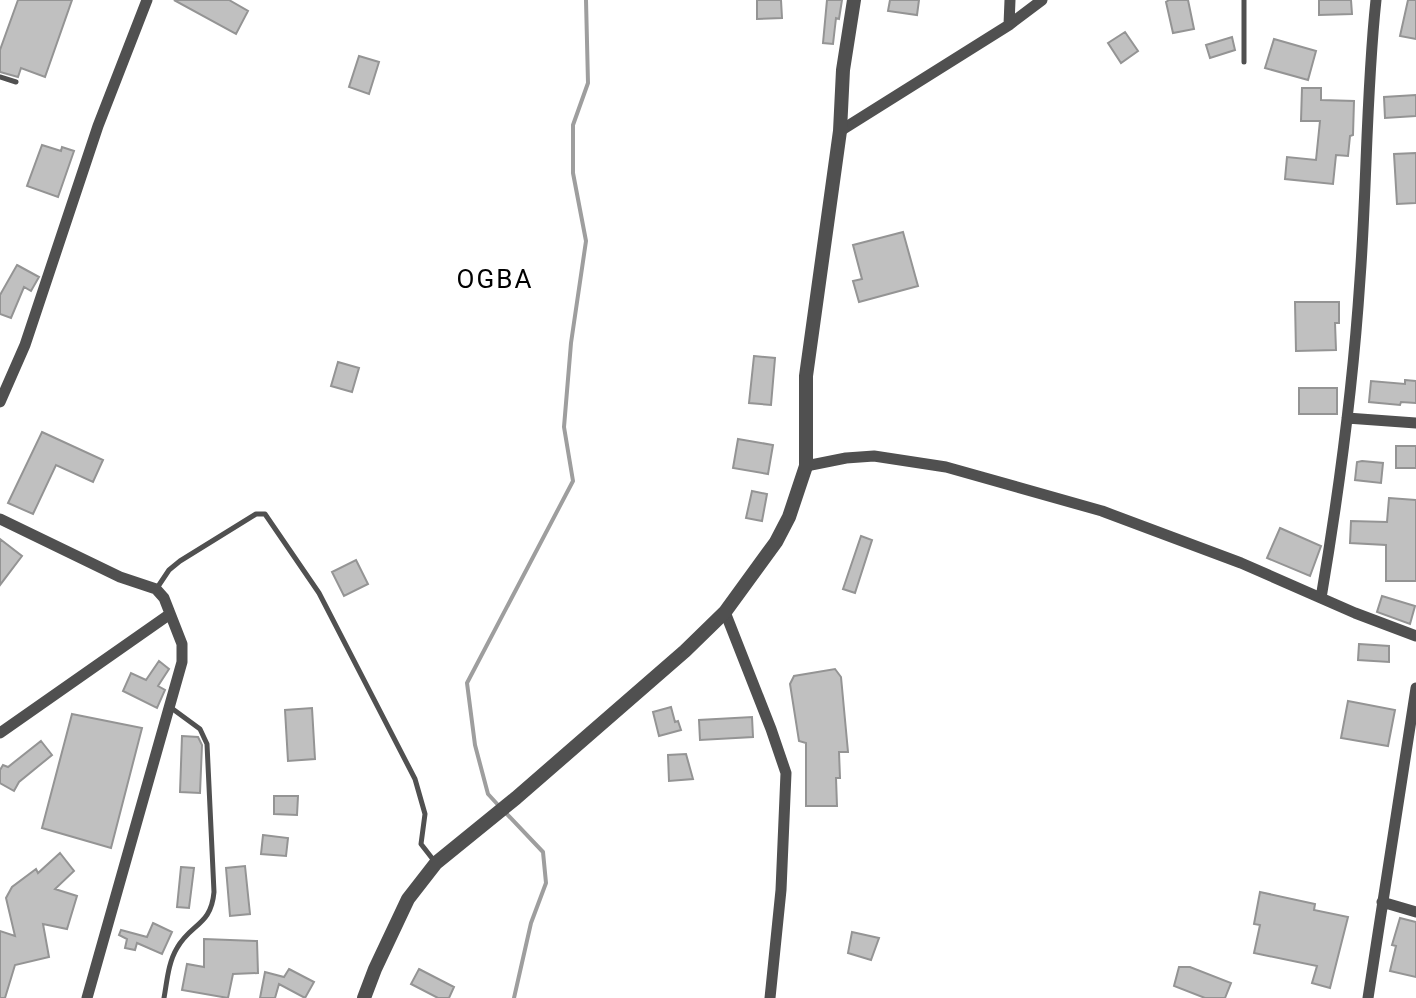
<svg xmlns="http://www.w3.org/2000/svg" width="1416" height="998" font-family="Roboto,sans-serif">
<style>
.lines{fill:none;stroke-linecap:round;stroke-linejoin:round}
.stream{stroke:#9e9e9e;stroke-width:4}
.building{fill:#c0c0c0;stroke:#949494;stroke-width:2}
.service{stroke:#505050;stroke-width:5}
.minor{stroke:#505050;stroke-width:11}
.tertiary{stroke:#505050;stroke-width:14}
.labels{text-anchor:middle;stroke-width:6;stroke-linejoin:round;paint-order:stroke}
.quarter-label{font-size:26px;letter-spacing:2px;fill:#000;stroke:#fff}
</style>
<rect width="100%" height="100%" fill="#fff"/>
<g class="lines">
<path class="stream" d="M499,806L488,794L475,745L467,683L573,481L564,427L571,343L586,241L573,173V125L588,83L586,0
M505,812L543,852L546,883L531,923L514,998"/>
</g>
<path class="building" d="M18,0H72L45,77L21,68L18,77L0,72V50Z
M174,0H229L248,11L236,34Z
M757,0H781L782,18L757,19Z
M827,0H842L839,19L836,18L833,44L823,43Z
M890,0H919L917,15L888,11Z
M1169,0H1188L1194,29L1173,33L1166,2Z
M1319,0H1351L1352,14L1319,15Z
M1408,0H1416V39L1400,36Z
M1125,32L1138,51L1121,63L1108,43Z
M1232,37L1235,50L1210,58L1206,45Z
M1274,39L1316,51L1308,80L1265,68Z
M359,56L379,62L369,94L349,87Z
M1302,88H1321V100L1354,101L1353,135L1350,136L1348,156L1336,155L1333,184L1285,179L1287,157L1316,160L1320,121H1301Z
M1416,95V116L1385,118L1384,97Z
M42,145L61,151L62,147L74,151L58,197L27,186Z
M1416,153V203L1397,204L1394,154Z
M903,232L918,286L859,302L853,281L862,279L853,245Z
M17,265L39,277L31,291L24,287L11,318L0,314V295Z
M1295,302H1339V323H1335L1336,350L1296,351Z
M754,356L775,358L771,405L749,403Z
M338,362L359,368L352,392L331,386Z
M1405,380L1416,381V403L1401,402L1400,405L1369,402L1371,381L1405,384Z
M1299,388H1337V414H1299Z
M42,432L103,460L93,482L56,465L33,514L8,503Z
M738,439L773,445L768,474L733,468Z
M1396,446H1416V468H1396Z
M1362,461L1383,463L1381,483L1355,480L1357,462Z
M752,491L767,494L762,521L746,518Z
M1389,498L1416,500V581H1386V545L1350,543L1351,521L1387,522Z
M1280,528L1321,546L1310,576L1267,558Z
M861,536L872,540L855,593L843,589Z
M0,539L22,556L0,585Z
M356,560L368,584L344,596L332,572Z
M1382,596L1415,606L1410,624L1377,612Z
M1359,644L1389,646V662L1358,660Z
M159,661L169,669L158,686L165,690L157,708L123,691L131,673L146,680Z
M835,669L841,677L848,752H839L840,778H836L837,806H806V743L799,741L790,684L794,676Z
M1348,701L1395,710L1388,746L1341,738Z
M671,707L675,722L678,721L681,730L659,736L653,712Z
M312,708L315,759L288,761L285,710Z
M72,714L142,728L111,848L42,828Z
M752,717L753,737L700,740L699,720Z
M182,736L198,737L202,745L200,793L180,792Z
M41,741L52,755L19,782L14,791L0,783V770L3,765L8,767Z
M686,754L693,779L669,781L668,755Z
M274,796H298L297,815L274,814Z
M263,835L288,838L286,856L261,854Z
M60,853L74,871L55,889L77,896L67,929L43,924L49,957L15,965L5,998H0V931L15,936L6,898L12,887L36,869L38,873Z
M245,866L250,914L230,916L226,868Z
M181,867L194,868L189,908L177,907Z
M1260,892L1315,904L1314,910L1348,917L1330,988L1312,983L1317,966L1254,953L1260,925L1254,924Z
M1400,918L1416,922V977L1390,971L1396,946L1392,945Z
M153,923L172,932L162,954L137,943L135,950L125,948L127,939L119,935L121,930L147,937Z
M852,932L879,938L871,960L848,953Z
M204,939L257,941L258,973L233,974L228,998L182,990L187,964L204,967Z
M1179,967H1190L1231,983L1225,998H1205L1174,986Z
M289,969L314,982L305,998L279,984L275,998H260L265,972L284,977Z
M419,969L454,987L449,998H438L411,984Z"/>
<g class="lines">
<path class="service" d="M1244,0V62
M0,77L16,82
M157,588L169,570L180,561L256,514H265L319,593L415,779L425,814L421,844L435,862
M164,998C167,982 168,963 177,948C191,923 211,926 214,892L207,744L200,729L170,707"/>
<path class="minor" d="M1009,25L1010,0
M840,131L1009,25L1042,0
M0,402L25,345L98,126L147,0
M1347,418L1416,423
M806,466L846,458L874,456L946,467L1102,511L1241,563L1355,613L1416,636
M0,519L120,577L156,589L164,598L182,644V662L87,998
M1321,598C1339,492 1353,386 1360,279C1367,186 1366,93 1376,0
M725,612L771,729L786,773L781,890L770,998
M0,733L170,614
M1382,902L1416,912
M1368,998L1416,688"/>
<path class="tertiary" d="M364,998L375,969L408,899L436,863L516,798L685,651L725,612L776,542L789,517L806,466V376L840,131L843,70L854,0"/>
</g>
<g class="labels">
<g class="quarter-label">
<text x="495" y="288">OGBA</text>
</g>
</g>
</svg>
